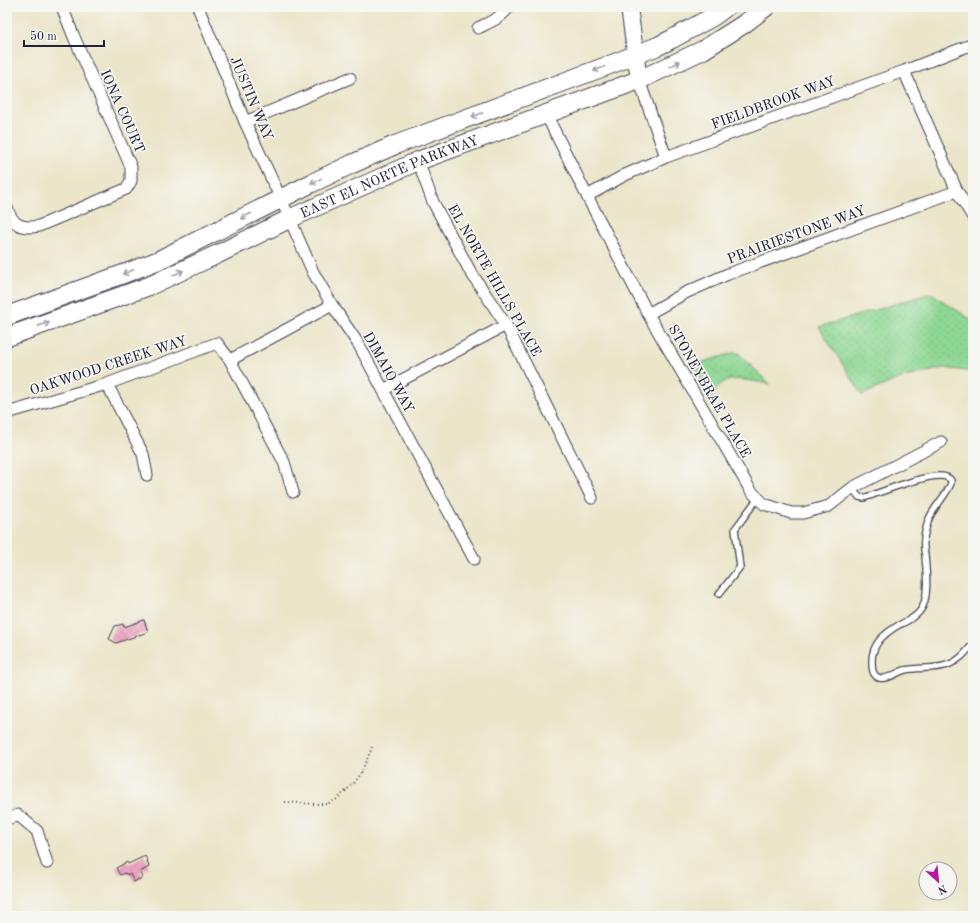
<svg xmlns="http://www.w3.org/2000/svg" width="980" height="923" font-family="'Old Standard TT',serif">
<style>
.grass{fill:url(#grass-dots);stroke:#587d68}
.building{fill:url(#building-cross-hatch)}
.lines{fill:none;stroke-linecap:round;stroke-linejoin:round}
.lane-casing{stroke:#403f50;stroke-width:8}
.street-casing{stroke:#403f50;stroke-width:13}
.secondary-casing{stroke:#403f50;stroke-width:18}
.primary-casing{stroke:#403f50;stroke-width:20}
.path{stroke:#403f50;stroke-width:2;stroke-dasharray:1 3;stroke-linecap:butt}
.lane{stroke:#fff;stroke-width:5.5}
.street{stroke:#fff;stroke-width:11}
.secondary{stroke:#fff;stroke-width:16}
.primary{stroke:#fff;stroke-width:18}
.oneway{stroke:#9c9ca7}
.labels{text-anchor:middle;stroke-width:3.5;stroke-linejoin:round;paint-order:stroke}
.street-label{font-size:14px;fill:#22223b;stroke:#f6f6f2}
</style>
<defs>
<pattern id="grass-dots" width="8" height="8" patternUnits="userSpaceOnUse"><rect width="8" height="8" fill="#8fd894"/><path d="M2 2h.1M6 6h.1" fill="none" stroke="#7bb980" stroke-width="1.8" stroke-linecap="round"/></pattern>
<pattern id="building-cross-hatch" width="8" height="8" patternUnits="userSpaceOnUse"><rect width="8" height="8" fill="#eda7c4"/><path d="M0 0l8 8M0 8l8-8" fill="none" stroke="#cb8fa9"/></pattern>
</defs>
<rect width="100%" height="100%" fill="#f6f6f2"/>
<filter id="ink" filterUnits="userSpaceOnUse"><feTurbulence type="fractalNoise" baseFrequency=".025" numOctaves="2"/><feDisplacementMap in="SourceGraphic" scale="8" xChannelSelector="R" yChannelSelector="G"/><feConvolveMatrix kernelMatrix="1 2 1 2 8 2 1 2 1" color-interpolation-filters="sRGB"/></filter>
<filter id="wash" filterUnits="userSpaceOnUse"><feTurbulence type="fractalNoise" baseFrequency=".012" numOctaves="4" result="noise"/><feDisplacementMap in="SourceGraphic" scale="16" xChannelSelector="R" yChannelSelector="G"/><feGaussianBlur stdDeviation="0.9" result="paint"/><feColorMatrix in="noise" values="0 0 0 0 0 0 0 0 0 0 0 0 0 0 0 0 0 1.4 0 .05"/><feComposite in="paint" operator="in"/></filter>
<g filter="url(#wash)">
<rect width="100%" height="100%" fill="#ebe5c9"/>
<path class="grass" d="M931,293L973,321V372L944,368L898,379L862,395L819,327Z
M737,352L770,384C757,382 731,375 721,384C716,387 714,395 711,400L693,365Z"/>
<g id="blocks">
<path class="building" d="M144,620L148,632L116,643L109,639L115,626L123,624L124,627Z
M145,856L148,861H147L149,867L140,872L143,877L134,882L130,874L128,875V874H126L125,873L120,875L116,868L127,862L128,864Z"/>
</g>
</g>
<g filter="url(#ink)">
<use href="#blocks" fill-opacity="0" stroke="#403f50" stroke-width="1"/>
<g class="lines">
<g class="lane-casing">
<path id="lane" d="M852,488L859,497L864,498C879,493 936,469 948,478C951,479 951,480 951,483C949,492 933,508 929,519C927,525 924,533 924,540C923,545 924,550 925,555C926,570 929,592 923,606C918,617 907,621 897,626C883,635 872,644 872,661C872,668 872,676 880,678C888,680 897,672 905,670C920,667 937,670 950,664C960,660 966,652 973,644
M719,594L740,567L735,529L758,498"/>
</g>
<g class="street-casing">
<path id="street" d="M198,7L245,122L281,199L313,272L332,305L359,345L474,559
M478,28C490,22 501,18 509,7
M904,71L957,191L973,217
M639,80L666,157
M546,114L587,196L648,314L751,491L764,504L791,513H803L829,506L852,488L941,442
M245,122L350,78
M418,161L433,202L470,271L506,325L592,498
M587,196L625,175L666,157L904,71L973,44
M7,208C13,226 22,229 39,226L126,189L131,181V167L74,37L62,7
M648,314L685,293L728,274L957,191
M230,360L332,305
M107,384L143,454L147,475
M383,390L506,325
M7,413L107,384L217,343L230,360L284,462L293,492
M7,819L18,815L37,831L47,863"/>
</g>
<g class="secondary-casing">
<path id="secondary" d="M629,7L639,80"/>
</g>
<g class="primary-casing">
<g id="primary">
<path d="M7,316L126,273L159,260L312,183L352,164L395,145L612,64L658,46L672,39L714,16L726,7"/>
<path id="s1" d="M7,337L149,286L218,254L289,219L418,161L639,80L703,50L744,24L766,7"/>
</g>
</g>
<path class="path" d="M285,802L315,804H327L337,799L352,785L362,771L373,745"/>
<use href="#lane" class="lane"/>
<use href="#street" class="street"/>
<use href="#secondary" class="secondary"/>
<use href="#primary" class="primary"/>
</g>
<defs><path id="oneway-shaft" d="M-6 0H5M1.5-3L5.5 0L1.5 3" fill="none" stroke-width="1.6" stroke-linecap="round" stroke-linejoin="round"/></defs>
<g class="oneway">
<use href="#oneway-shaft" transform="translate(675 64) rotate(-26)"/>
<use href="#oneway-shaft" transform="translate(599 69) rotate(159)"/>
<use href="#oneway-shaft" transform="translate(477 115) rotate(159)"/>
<use href="#oneway-shaft" transform="translate(316 181) rotate(154)"/>
<use href="#oneway-shaft" transform="translate(246 216) rotate(153)"/>
<use href="#oneway-shaft" transform="translate(128 272) rotate(159)"/>
<use href="#oneway-shaft" transform="translate(178 273) rotate(-25)"/>
<use href="#oneway-shaft" transform="translate(44 324) rotate(-20)"/>
</g>
</g>
<g class="labels">
<g class="street-label">
<text transform="translate(252 98) rotate(67)" y="5">JUSTIN WAY</text>
<text transform="translate(773 102) rotate(-20)" y="5">FIELDBROOK WAY</text>
<text transform="translate(123 111) rotate(66)" y="5">IONA COURT</text>
<text dy="5" stroke="none"><textPath href="#s1" startOffset="415">EAST EL NORTE PARKWAY</textPath></text>
<text transform="translate(796 234) rotate(-20)" y="5">PRAIRIESTONE WAY</text>
<text transform="translate(495 280) rotate(60)" y="5">EL NORTE HILLS PLACE</text>
<text transform="translate(108 365) rotate(-18)" y="5">OAKWOOD CREEK WAY</text>
<text transform="translate(389 372) rotate(61)" y="5">DIMAIO WAY</text>
<text transform="translate(710 391) rotate(60)" y="5">STONEYBRAE PLACE</text>
</g>
</g>
<rect width="980" height="923" fill="none" stroke="#f6f6f2" stroke-width="24"/>
<g transform="translate(938 881) rotate(153)"><circle r="19" fill="#f6f6f2" stroke="#a1a1a9"/>
<path d="M0-3L7 15L0 10L-7 15Z" fill="#b5179e"/>
<text y="-6" font-size="11" font-weight="bold" text-anchor="middle" fill="#22223b">N</text>
</g>
<path d="M24 40v6h80v-6" fill="none" stroke="#22223b" stroke-width="2"/>
<text x="30" y="40" font-size="12" fill="#22223b" stroke="#f6f6f2" stroke-width="3" paint-order="stroke">50 m</text>
</svg>
